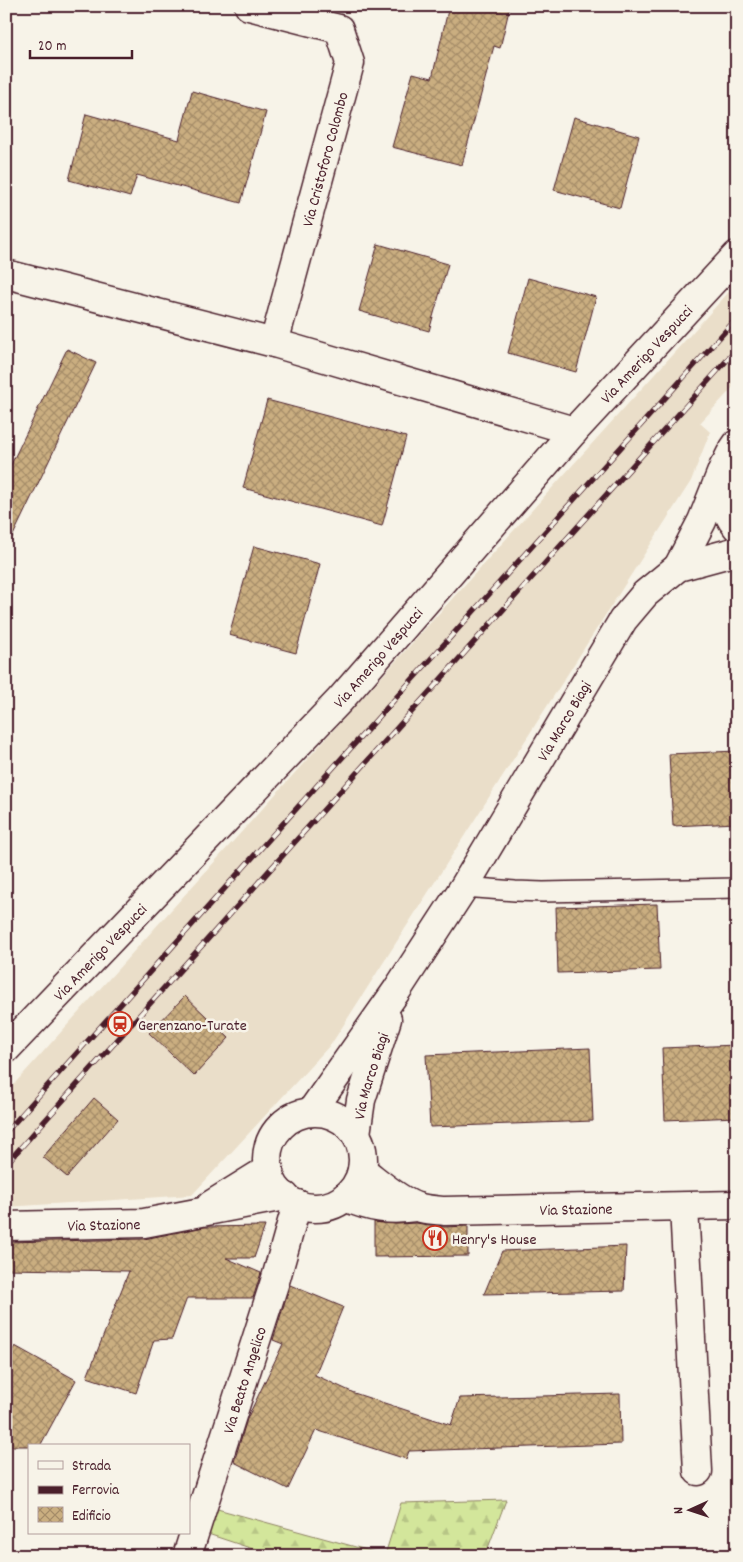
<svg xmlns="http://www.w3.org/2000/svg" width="743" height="1562" font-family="Dekko,sans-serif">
  <defs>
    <pattern id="forest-firs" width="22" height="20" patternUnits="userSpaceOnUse" patternTransform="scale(1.25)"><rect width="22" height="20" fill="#d3e69b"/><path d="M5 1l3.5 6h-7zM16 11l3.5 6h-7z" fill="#b7c586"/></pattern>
    <pattern id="building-cross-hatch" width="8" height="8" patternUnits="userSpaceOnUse" patternTransform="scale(1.25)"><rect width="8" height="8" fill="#caae80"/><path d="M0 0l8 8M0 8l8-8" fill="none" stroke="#a68d69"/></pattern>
  </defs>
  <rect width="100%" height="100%" fill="#f7f3e8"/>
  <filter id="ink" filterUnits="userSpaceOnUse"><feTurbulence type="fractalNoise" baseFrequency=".02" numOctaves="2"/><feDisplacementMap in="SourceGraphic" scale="10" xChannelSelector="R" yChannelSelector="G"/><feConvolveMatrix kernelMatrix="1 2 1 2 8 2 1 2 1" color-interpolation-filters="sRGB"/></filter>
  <g filter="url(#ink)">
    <path fill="#eadec9" d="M737,283V383L700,423L710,432L691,481L332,1043L192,1195L6,1207V1093Z"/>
    <path fill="url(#forest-firs)" stroke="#8e8263" d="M506,1500L485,1556H274L202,1532L210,1507L385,1555L401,1503Z"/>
    <g fill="url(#building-cross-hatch)" stroke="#4a1f2b">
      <path d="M449,6H510L500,48L494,46L462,165L392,147L413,73L432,78Z"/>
      <path d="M192,91L266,112L241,203L137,175L130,197L69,180L86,114L179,140Z"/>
      <path d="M574,117L639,136L620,208L554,190Z"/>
      <path d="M378,244L448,264L429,331L359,311Z"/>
      <path d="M528,278L596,297L576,372L508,353Z"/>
      <path d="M67,349L96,363L6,550V475Z"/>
      <path d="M267,400L406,437L382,526L243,488Z"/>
      <path d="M254,546L320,564L296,653L229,635Z"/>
      <path d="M737,751V823L673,826L669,754Z"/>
      <path d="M657,904L660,970L558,973L556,907Z"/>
      <path d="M185,996L229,1038L194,1076L149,1033Z"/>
      <path d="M737,1045V1117L665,1120L662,1048Z"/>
      <path d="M590,1048L593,1121L430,1127L426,1055Z"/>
      <path d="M94,1098L118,1119L67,1177L43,1157Z"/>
      <path d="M374,1222L397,1224L416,1223L444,1227L468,1226V1256L374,1257Z"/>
      <path d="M265,1226L254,1258H226L261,1273L253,1298H187L172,1339L154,1340L136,1393L87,1377L129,1271L6,1269V1242L144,1239L204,1227Z"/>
      <path d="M626,1246L624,1291L484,1294L502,1251Z"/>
      <path d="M290,1285L343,1307L315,1375L354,1393L451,1425L460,1398L620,1394L621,1444L409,1451L406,1459L316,1430L288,1489L234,1462L247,1419L283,1344L273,1340Z"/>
      <path d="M15,1346L76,1380L40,1446H6V1362Z"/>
    </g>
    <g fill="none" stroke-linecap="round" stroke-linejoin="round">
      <defs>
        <path id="service" d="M464,887L515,891L543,892L737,888"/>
        <g id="minor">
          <path d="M249,6L339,29L350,63L274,343"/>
          <path d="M6,274L274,343L574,431"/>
          <path d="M737,444C718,470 716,501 737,527"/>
          <path d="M678,567L702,521L724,466"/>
          <path id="s1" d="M6,1049L340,700L574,431L737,255"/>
          <path id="s2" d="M311,1112L397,990L464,887L623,620L645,594L678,567L737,551"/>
          <circle cx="315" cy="1160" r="48"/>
          <path id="s3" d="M356,1134L361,1100L387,1019"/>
          <path id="s4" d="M362,1170C378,1182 399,1201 417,1207C426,1210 436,1210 445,1211L737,1205"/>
          <path d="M345,1197C371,1208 389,1211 417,1207"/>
          <path d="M211,1205L269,1169"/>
          <path d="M684,1207L698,1471"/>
          <path id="s5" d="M6,1226L144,1223L285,1196"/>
          <path id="s6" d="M187,1556L276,1278L297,1204"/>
        </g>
      </defs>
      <use href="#service" stroke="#4a1f2b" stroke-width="22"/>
      <use href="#minor" stroke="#4a1f2b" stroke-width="31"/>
      <use href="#service" stroke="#f7f3e8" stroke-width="19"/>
      <use href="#minor" stroke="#f7f3e8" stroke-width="28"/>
      <defs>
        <g id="rail">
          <path d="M6,1132L737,318"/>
          <path d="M6,1164L737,349"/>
        </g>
      </defs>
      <use href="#rail" stroke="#4a1f2b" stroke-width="5.5"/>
      <use href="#rail" stroke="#f7f3e8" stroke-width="4" stroke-dasharray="11" stroke-linecap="butt"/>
    </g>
  </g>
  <defs>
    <symbol id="station-ring" viewBox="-11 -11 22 22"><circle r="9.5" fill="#f7f3e8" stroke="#c8321e" stroke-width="1.5"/><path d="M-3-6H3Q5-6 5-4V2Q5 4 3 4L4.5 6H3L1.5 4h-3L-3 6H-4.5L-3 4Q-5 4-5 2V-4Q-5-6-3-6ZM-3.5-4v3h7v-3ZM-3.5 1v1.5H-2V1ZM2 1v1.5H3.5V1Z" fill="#c8321e"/></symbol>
    <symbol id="restaurant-ring" viewBox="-11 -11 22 22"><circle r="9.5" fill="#f7f3e8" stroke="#c8321e" stroke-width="1.5"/><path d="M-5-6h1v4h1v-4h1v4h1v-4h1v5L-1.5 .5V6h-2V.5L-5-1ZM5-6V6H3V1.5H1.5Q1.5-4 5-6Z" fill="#c8321e"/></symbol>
  </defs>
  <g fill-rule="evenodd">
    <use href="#station-ring" x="106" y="1010" width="28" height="28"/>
    <use href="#restaurant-ring" x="421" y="1224" width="28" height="28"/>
  </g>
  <g text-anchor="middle" stroke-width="5" stroke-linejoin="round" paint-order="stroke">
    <g font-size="16" fill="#4a1f2b" stroke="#f7f3e8">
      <text transform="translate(324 159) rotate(-75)" y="6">Via Cristoforo Colombo</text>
      <text dy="6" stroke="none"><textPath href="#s1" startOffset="945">Via Amerigo Vespucci</textPath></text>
      <text dy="6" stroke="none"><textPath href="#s1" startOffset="540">Via Amerigo Vespucci</textPath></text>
      <text dy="6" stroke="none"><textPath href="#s2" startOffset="466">Via Marco Biagi</textPath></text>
      <text dy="6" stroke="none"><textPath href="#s1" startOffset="135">Via Amerigo Vespucci</textPath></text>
      <text dy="6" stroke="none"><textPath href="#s3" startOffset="60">Via Marco Biagi</textPath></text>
      <text dy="6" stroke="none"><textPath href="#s4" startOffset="226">Via Stazione</textPath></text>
      <text dy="6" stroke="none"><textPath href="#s5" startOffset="98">Via Stazione</textPath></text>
      <text dy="6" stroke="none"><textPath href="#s6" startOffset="185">Via Beato Angelico</textPath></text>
    </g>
    <g font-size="16" fill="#4a1f2b" stroke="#f7f3e8" text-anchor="start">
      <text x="138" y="1030">Gerenzano-Turate</text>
      <text x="452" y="1244">Henry's House</text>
    </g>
  </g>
  <rect width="743" height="1562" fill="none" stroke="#f7f3e8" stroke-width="25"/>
  <rect x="12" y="12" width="718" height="1537" fill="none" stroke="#4a1f2b" stroke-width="2" filter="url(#ink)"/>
  <rect x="28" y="1444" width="162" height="90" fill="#f7f3e8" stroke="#b29e9c"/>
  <rect x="38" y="1461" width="25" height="8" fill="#f7f3e8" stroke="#b29e9c"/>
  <text x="72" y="1470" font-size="15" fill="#4a1f2b">Strada</text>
  <rect x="38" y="1486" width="25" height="8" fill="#4a1f2b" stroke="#b29e9c"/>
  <text x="72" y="1494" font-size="15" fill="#4a1f2b">Ferrovia</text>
  <rect x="38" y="1507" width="25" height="15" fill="url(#building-cross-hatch)" stroke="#b29e9c"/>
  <text x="72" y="1520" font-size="15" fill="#4a1f2b">Edificio</text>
  <g transform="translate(690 1510) rotate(267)" stroke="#f7f3e8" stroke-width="4" paint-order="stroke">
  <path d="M0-4L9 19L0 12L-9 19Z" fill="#4a1f2b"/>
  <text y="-8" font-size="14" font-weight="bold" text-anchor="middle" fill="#4a1f2b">N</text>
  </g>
  <path d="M30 50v8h102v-8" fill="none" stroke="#4a1f2b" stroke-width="2.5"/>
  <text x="38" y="50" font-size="15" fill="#4a1f2b" stroke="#f7f3e8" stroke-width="4" paint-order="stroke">20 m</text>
</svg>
